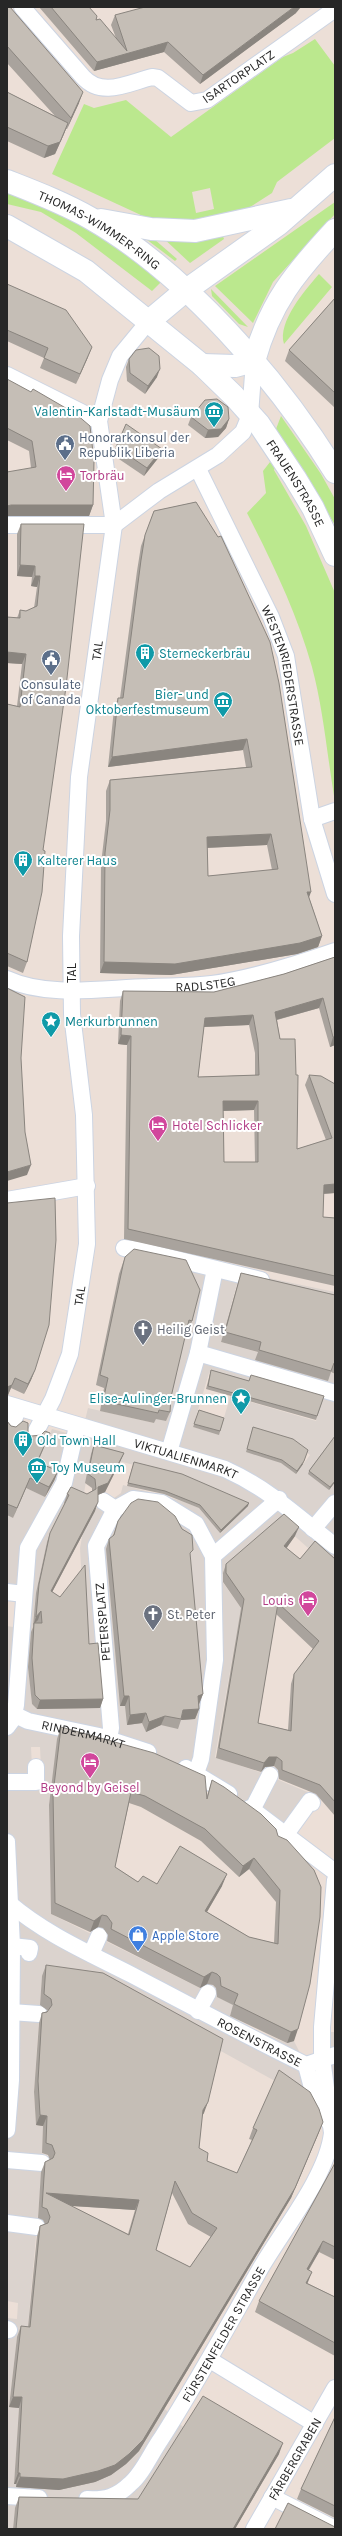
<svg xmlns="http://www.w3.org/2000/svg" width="342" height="2536" font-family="Karla,sans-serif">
  <rect width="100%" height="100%" fill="#ecdfd7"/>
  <g fill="#bbe88e" fill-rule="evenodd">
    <path d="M315,39L335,66V138L277,182L272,193L244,211L173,224L143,216L52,174L84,104L94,108L126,100L171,137L283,57L293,53ZM210,188L214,209L196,213L192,192Z"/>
    <path d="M7,191L74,220L109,241L161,282L152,291L76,233L41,212L7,204Z"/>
    <path d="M335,202V214L273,282L253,323L215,286Z"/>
    <path d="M146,232L177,259L175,261L142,236Z"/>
    <path d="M222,234L224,239L190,263L161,236Z"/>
    <path d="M319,274L332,287L284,344C277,322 306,289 319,274Z"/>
    <path d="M211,289L248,327L239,324L212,296Z"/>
    <path d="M281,416L321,474L335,499V525L276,429Z"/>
    <path d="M270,462L276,466L274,470L306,526L335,593L334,796C327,753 323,708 312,667C297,613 272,562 247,513L266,493L263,471Z"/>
  </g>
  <g fill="#dbd3ce" fill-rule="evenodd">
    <path d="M124,1248L335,1292V1302L238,1281L221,1342L335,1374V1572L280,1523L219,1577L241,1608L215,1757L262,1773L317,1796L288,1835L210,1792L150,1764L58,1739L49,1805L51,1914L234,2005L230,2016L255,2030L287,2043L294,2041L306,2065L312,2107L275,2081L219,2050L42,1976L34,2092L36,2125L43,2126L42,2169L27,2338L17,2337L9,2407L19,2408L14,2483L126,2464L139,2451L164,2408L185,2429L134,2510L15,2508L13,2529H7V2318L17,2319L18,2303L7,2301V1626L13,1627L18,1596L7,1595V1515L13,1518L26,1488L48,1498L55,1481L33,1472L52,1429L81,1437L88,1408L154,1423L175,1374H177L185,1330L189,1331L127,1262ZM209,1373L235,1381L219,1434L193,1427ZM251,1375L323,1396L316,1421L244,1400ZM291,1441L310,1455L296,1474ZM91,1454L181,1477L220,1533L199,1508L182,1501L123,1485L121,1493L114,1498L106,1495L98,1505L83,1532L80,1548L86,1653L92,1652L97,1708L37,1709L32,1704L28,1663L31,1632H38L36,1598L38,1583L47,1542L72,1493H84ZM31,1747H40L41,1767H32Z"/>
    <path d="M330,2032H335V2100L330,2056Z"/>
  </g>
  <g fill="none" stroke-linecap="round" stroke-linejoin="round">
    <defs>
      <g id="street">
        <path d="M22,7L83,77C102,98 128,83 152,77L158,78L191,103L207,100L335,9"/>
        <path d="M7,375L99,421"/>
        <path id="s1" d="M198,469L271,617L286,656L312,819L335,894"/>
        <path d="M7,525H114"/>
        <path d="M114,525L159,491L218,455L243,432L250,415L254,361"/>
        <path d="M312,819L335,811"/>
        <path id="s2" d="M7,979C48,998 104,988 148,987C169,986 191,987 212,984C254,978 295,965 335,951"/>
        <path d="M7,1200L87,1186"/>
        <path d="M124,1248L139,1250L261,1280"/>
        <path d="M198,1353L335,1393"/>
        <path id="s3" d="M7,1404L225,1469C269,1489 297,1516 335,1546"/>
        <path d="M11,1427L18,1409"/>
        <path id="s4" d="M33,1437L53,1399L70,1354L87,1244L84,1115L72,1014L71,936L79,777L114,525L99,421L110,380L120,356L148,322"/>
        <path d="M169,1452L198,1353L215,1269"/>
        <path d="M103,1501L115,1509L133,1499L162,1503L196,1524L213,1556L215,1660L201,1759L196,1773"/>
        <path d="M313,1529L335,1503"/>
        <path d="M213,1556L279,1499"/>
        <path d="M7,1592L24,1594"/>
        <path id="s5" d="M7,1711L28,1721L99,1736L148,1752"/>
        <path d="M7,1727L13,1719L16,1705L28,1548L64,1483L77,1426"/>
        <path d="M109,1739L111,1728L96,1546L115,1509"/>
        <path d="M186,1768L229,1794"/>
        <path d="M7,1782H36V1767"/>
        <path d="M250,1808L335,1872"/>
        <path d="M252,1810L270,1775"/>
        <path d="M7,1842L12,1946L11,2080L7,2130"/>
        <path d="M282,1842L281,1841L310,1801L312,1803"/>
        <path id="s6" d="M9,1903C45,1934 89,1953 130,1974C189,2005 247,2036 306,2065L335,2055"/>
        <path d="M12,1946L30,1948L29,1953"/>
        <path d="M91,1954L99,1936"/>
        <path d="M198,2011L208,1993"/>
        <path d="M11,2012L39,2014"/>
        <path d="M306,2065L316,2103L329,2122"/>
        <path d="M7,2160L42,2163"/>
        <path d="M7,2223L37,2227"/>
        <path d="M7,2329L9,2330"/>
        <path d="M210,2360L315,2424"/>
        <path d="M7,2496L39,2498"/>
        <path d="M272,2497L335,2529"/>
        <path id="s7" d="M87,2499C105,2500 117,2497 130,2484C143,2473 151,2453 161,2439C196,2384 227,2328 259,2271C281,2232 327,2177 332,2133L322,2058V2027L335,1880"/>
        <path id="s8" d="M254,2529L335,2388"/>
      </g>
      <g id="secondary">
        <path id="s9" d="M7,181C35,192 64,203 90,218C185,272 278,380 335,472"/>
        <path d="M101,220L151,229L195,231L291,210"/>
        <path id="s10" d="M7,226L86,271L202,365L234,396L259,424L295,478L313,508L335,555"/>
        <path d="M148,322L185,291L279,224L335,175"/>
        <path d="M254,361C270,303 295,273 335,230"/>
        <path d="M202,365L235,366L254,361"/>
      </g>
    </defs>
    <use href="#street" stroke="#ccd4e2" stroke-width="18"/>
    <use href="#secondary" stroke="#ccd4e2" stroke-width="24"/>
    <use href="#street" stroke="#fff" stroke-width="16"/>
    <use href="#secondary" stroke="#fff" stroke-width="22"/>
  </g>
  <g fill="#a9a39d" fill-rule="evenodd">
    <path d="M7,7L79,103L67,129H66L55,154L44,158L7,141V92L55,116L7,63Z"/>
    <path d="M39,7H89L96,20L116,38L111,25L115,15L296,13L200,84L164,52L94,71Z"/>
    <path d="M7,284L88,357L76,384L40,368L44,358L7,341Z"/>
    <path d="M335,298V408L285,361L289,350Z"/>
    <path d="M129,359L157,377L145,394L127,381L126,367Z"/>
    <path d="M7,379L93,505L89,516H7L31,468L29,451L7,440Z"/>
    <path d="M191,417L229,419L226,428L218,437L205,438L188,425Z"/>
    <path d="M116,447L162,449L159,457L144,476L113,455Z"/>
    <path d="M196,502L309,897L322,936L318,947L297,954L171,975L100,973L101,864L106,821V791L110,780L246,767L243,750L108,767L114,709L118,698H120L137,571L141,546L154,511ZM267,845L272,870L208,876L207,848Z"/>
    <path d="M21,524H84L27,962L23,973L7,966V704L17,706L22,664L7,663V617L17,618L20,610L26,611L34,608L37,587L31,586L32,577L17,576V534Z"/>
    <path d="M335,957V1045L330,1047L319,1008L277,1020L297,1149L326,1140L305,1085L309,1075L335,1084V1193L323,1194V1217L335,1218V1286L124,1239L127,1045L118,1044L120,1001L123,991L214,992L284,974ZM249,1025L255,1053V1075L198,1077L204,1027ZM254,1110L255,1162H224L223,1111Z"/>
    <path d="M7,1203L35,1370L31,1380L24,1394L11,1388L8,1395Z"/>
    <path d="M125,1257L192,1321L189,1331L186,1330L171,1397L170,1412L166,1421L156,1419L154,1423L100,1411L104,1388L96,1385L119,1274Z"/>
    <path d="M241,1273L335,1295V1374L331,1372L328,1381L255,1360L258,1352L221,1342L238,1283Z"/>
    <path d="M211,1370L249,1381L324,1396L316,1420L206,1389Z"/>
    <path d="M199,1410L224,1418L219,1435L193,1427Z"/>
    <path d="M7,1421L11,1426L28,1432L32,1436L41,1435L50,1433L38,1462L58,1471L54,1481L45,1497L26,1488L13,1518L7,1515Z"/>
    <path d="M253,1427L303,1464L296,1474L281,1463L246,1452Z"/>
    <path d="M335,1436V1482L329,1490L308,1474L309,1471Z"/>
    <path d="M94,1445L124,1453L120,1462L105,1492L98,1495L95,1511L52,1592L89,1644L103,1699L100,1708L37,1709L32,1704L28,1667L31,1632L34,1625L33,1626L36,1593L47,1542L50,1533L65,1503H64L67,1494H87L92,1491V1488L85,1483L91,1454Z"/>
    <path d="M133,1465L248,1506L220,1533L199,1508L164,1494L127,1486Z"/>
    <path d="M118,1521L190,1557L203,1694L199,1704H198L199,1709L195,1719L181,1720L178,1729L161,1725L146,1732L142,1723L127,1725L125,1706H120L106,1549L109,1539L113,1536Z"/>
    <path d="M295,1536L286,1548L300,1559H335V1816L316,1794L279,1779L278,1770L274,1766L265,1767L261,1772L216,1758L241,1608L223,1582V1573L226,1564ZM276,1614L313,1649L294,1674L291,1684L288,1730L258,1723Z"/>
    <path d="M61,1727L207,1796L212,1780L276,1829L294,2041L287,2043L230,2016L233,2005L217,1997L216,1988L213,1985L207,1984L200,1988L107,1941L108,1935L103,1928L98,1927L90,1932L51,1914L49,1805L57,1739ZM129,1803L141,1807L201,1841L239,1877L249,1869L276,1902L274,1943L249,1937L207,1912L222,1886L157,1884L138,1882L115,1867Z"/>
    <path d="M46,1965L204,2113L202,2115L199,2148L207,2161L237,2173L252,2140L249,2139L253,2128L319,2132L291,2198L139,2451L126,2464L111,2475L95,2482L59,2490L16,2487V2484H14L19,2408L9,2407L17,2337L21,2326L28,2327L37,2236L40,2226L45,2224L43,2220L38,2218L41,2172L45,2162L50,2160L48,2155L42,2153L43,2126L36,2125L34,2092L39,2023L42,2013L48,2011L47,2010L40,2005L42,1976ZM172,2193L188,2224L211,2237L190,2267L156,2250ZM71,2206L135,2210L128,2234Z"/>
    <path d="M335,2163V2260L319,2252L309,2270L308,2282L307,2283L335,2297V2356L255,2312L259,2301Z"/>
    <path d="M335,2417V2518L297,2499L301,2489Z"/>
    <path d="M279,2454L235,2529H13L15,2508L19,2497L138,2499Z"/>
  </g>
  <g fill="#8a857f">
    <path d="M294,7H301L296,13L200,84L203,75Z"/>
    <path d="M168,42L164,52L94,71L97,62Z"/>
    <path d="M83,92L79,103L67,129L71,118Z"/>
    <path d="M68,123L64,134L55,154L44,158L48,146Z"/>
    <path d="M92,347L88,357L76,384L80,374Z"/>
    <path d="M160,369L157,377L145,394L148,386Z"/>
    <path d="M229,419L226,428L218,437L205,438L208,430Z"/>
    <path d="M162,449L159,457L144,476L147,468Z"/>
    <path d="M11,505H93L89,516H7V506Z"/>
    <path d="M20,565L35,566L32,577L17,576Z"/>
    <path d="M35,576H40L37,587L31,586Z"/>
    <path d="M7,652L26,654L22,664L7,663Z"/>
    <path d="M247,739L243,750L108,767L112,757Z"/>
    <path d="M271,834L267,845L203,848L207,837Z"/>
    <path d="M307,892H311L307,903Z"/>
    <path d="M322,936L318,947L297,954L171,975L100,973L104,962Z"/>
    <path d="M323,998L319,1008L272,1021L275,1012Z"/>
    <path d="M253,1015L249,1025L202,1027L205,1018Z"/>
    <path d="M121,1035L131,1036L127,1045L118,1044Z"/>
    <path d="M333,1037H335V1045L330,1047Z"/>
    <path d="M223,1101H258L254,1110L220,1111Z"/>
    <path d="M31,1165L27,1175L7,1181V1172Z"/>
    <path d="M335,1184V1193L320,1194L324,1185Z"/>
    <path d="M35,1370L31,1380L24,1394L28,1384Z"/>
    <path d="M15,1378L8,1395H7V1387Z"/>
    <path d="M124,1453L120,1462L105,1492L95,1496L98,1487Z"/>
    <path d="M304,1461L303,1464L296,1474L297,1471Z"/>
    <path d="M58,1471L54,1481L45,1497L49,1487Z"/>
    <path d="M30,1478L26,1488L13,1518L17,1508Z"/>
    <path d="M335,1481V1482L329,1490L330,1487Z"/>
    <path d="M98,1502L95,1511L48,1600L51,1591Z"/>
    <path d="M249,1503L248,1506L220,1533L221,1530Z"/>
    <path d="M299,1527L295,1536L281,1556L284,1546Z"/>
    <path d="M41,1611L38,1620L34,1624V1623L33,1626L36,1617Z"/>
    <path d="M203,1694L199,1704L194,1705L198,1696Z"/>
    <path d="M124,1696H129L125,1706H120Z"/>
    <path d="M103,1699L100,1708L37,1709L40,1700Z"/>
    <path d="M199,1709L195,1719L181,1720L183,1710Z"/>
    <path d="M146,1713L142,1723L127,1725L130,1715Z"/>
    <path d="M165,1716L161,1725L146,1732L149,1722Z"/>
    <path d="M269,1757H277L274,1766L265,1767L261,1772L264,1763Z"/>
    <path d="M254,1858L249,1869L239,1877L243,1866Z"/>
    <path d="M227,1874L222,1886L201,1922L205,1911Z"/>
    <path d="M102,1915L98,1927L90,1932L94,1921Z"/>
    <path d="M212,1972L207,1984L200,1988L204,1977Z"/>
    <path d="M298,2029L294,2041L287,2043L291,2032Z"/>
    <path d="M208,2102L204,2113L199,2120L203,2110Z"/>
    <path d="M40,2115L47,2116L43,2126L36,2125Z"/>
    <path d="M323,2122L319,2132L291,2198L139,2451L126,2464L111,2475L95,2482L59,2490L16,2487L20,2477Z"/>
    <path d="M46,2193L139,2200L135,2210L43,2204Z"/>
    <path d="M323,2241L319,2252L303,2279L307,2269Z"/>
    <path d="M312,2272L308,2282L302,2293L306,2283Z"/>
    <path d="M13,2397H22L19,2408L9,2407Z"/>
    <path d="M283,2443L279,2454L235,2529H233Z"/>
    <path d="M18,2473H20L16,2484H14Z"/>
  </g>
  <g fill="#c5beb6" stroke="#8a857f" fill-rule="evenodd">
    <path d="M7,7H10L83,92L71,118L7,46Z"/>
    <path d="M51,7H89L97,16L96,20L100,19L127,51L115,15L145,7H294L203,75L168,42L97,62Z"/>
    <path d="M7,92L68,123L60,142L48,146L7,127Z"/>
    <path d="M7,284L66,310L92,347L80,374L44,358L48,348L7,330Z"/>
    <path d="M335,298V393L289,350Z"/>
    <path d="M149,348L159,356L160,369L148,386L130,373L129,359L136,350Z"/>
    <path d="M7,379L31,392L33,389L76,414L90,426L94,461L93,505H11L7,506V472L36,467L32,441L7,428Z"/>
    <path d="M217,399L228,407L229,419L221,429L208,430L191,417L205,400Z"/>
    <path d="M126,424L162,449L147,468L116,447Z"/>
    <path d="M196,502L218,537L221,536L270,642L279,683L311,892H307L322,936L300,943L175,964L104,962L105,853L110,810V780L252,767L247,739L112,757L118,698H123L141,560L145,535L154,511ZM271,834L278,869L208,876L207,837Z"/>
    <path d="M21,524H84L66,687L43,850L45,851L42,892L27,962L7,953V704L20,707L26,654L7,652V617L20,618V610L26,611L37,606L40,576H35V566L20,565Z"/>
    <path d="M335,957V1037H333L323,998L275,1012L280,1039H295L296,1075H298L297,1149L332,1138L309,1075L321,1076L335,1084V1184L324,1185L323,1217L335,1218V1276L128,1229L131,1036L121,1035L123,991L214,992L284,974ZM253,1015L258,1043L259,1075L198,1077L205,1018ZM223,1101H258V1162H224Z"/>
    <path d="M7,988L25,997L21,1058L25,1132L31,1165L7,1172Z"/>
    <path d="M55,1198L56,1240L49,1325L35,1370L28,1384L15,1378L12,1385L7,1387V1203Z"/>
    <path d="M134,1249L186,1260L200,1290L192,1321L189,1320L171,1397L170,1412L159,1410L158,1413L103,1401L108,1378L100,1375L123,1265L125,1257Z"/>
    <path d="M241,1273L335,1295V1363H334L331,1371L259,1350L261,1342L225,1332Z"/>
    <path d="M211,1370L249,1381L251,1375L324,1396L317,1416L208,1386Z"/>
    <path d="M199,1410L224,1418L220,1431L194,1424Z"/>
    <path d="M7,1421L11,1426L16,1427L23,1421L28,1423V1432L32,1436L41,1435L45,1431L50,1433L37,1462L58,1471L49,1487L30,1478L17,1508L7,1504Z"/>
    <path d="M253,1427L293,1439L308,1450L304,1461L297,1471L282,1460L247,1449Z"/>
    <path d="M335,1436V1481L330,1487L309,1471Z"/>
    <path d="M94,1445L124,1453L108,1483L98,1487V1502L51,1591L60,1597L85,1565L89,1644L98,1643L103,1699L40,1700L35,1695L32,1658L34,1623H42L41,1611L36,1617L39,1584L50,1533L69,1495L67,1494L71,1487L87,1494L96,1489L95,1479L88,1474Z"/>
    <path d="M134,1462L182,1474L249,1503L221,1530L200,1505L165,1491L128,1483Z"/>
    <path d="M138,1499L158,1502L175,1516L182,1529L192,1535L193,1550L190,1553L203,1694L198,1696L199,1709L183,1710L181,1719L165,1716L149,1722L146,1713L130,1715L129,1696H124L109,1539L114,1535L118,1521L131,1503Z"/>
    <path d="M284,1514L299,1527L284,1546L300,1559L315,1541L335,1559V1802L320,1785L282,1770V1761L277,1757H269L264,1763L219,1748L244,1599L226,1573V1564ZM278,1603L319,1641L294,1674L291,1731L258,1723Z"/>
    <path d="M61,1727L154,1753L205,1776L207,1799L212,1780L224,1787L261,1814L276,1829L278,1836L287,1840L314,1870L321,1887L320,1917L310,1984L298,2029L291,2032L234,2004L238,1994L221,1986L220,1977L217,1974L212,1972L204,1977L111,1929L112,1923L107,1916L102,1915L94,1921L55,1903L53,1794ZM131,1792L145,1796L205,1829L243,1866L254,1858L280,1890L278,1944L249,1937L205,1911L227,1874L180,1846L157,1884L143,1876L138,1882L115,1867Z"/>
    <path d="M46,1965L103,1973L223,2039L208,2102L203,2110L199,2148L208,2153L207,2161L237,2173L257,2130L253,2128L279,2070L310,2092L319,2109L323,2122L295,2188L143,2440L129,2454L115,2465L98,2471L63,2479L20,2477V2473H18L22,2397H13L21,2326L30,2327L40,2226L48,2223L50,2217L47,2209L42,2207L45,2162L53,2158L55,2153L52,2145L46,2143L47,2116L40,2115L38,2081L42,2013L47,2012L52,2005L51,1999L44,1994ZM175,2181L192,2213L217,2228L190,2267L156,2250ZM46,2193L139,2200L129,2235Z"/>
    <path d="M335,2163V2247L323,2241L307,2269L312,2272L306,2283L335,2297V2343L259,2301Z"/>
    <path d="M203,2396L283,2443L233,2529H16L19,2497L138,2499Z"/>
    <path d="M335,2417V2506L301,2489Z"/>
    <path d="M288,2503L335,2527V2529H275Z"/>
  </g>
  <defs>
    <symbol id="museum-pin" viewBox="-11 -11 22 30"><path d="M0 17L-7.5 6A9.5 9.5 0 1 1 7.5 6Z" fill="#0f9aa8" stroke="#fff"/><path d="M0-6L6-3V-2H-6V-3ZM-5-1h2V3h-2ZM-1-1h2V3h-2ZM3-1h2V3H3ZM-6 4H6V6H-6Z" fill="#fff"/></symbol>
    <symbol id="civic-pin" viewBox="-11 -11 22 30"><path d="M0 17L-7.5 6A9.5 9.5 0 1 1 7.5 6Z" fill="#5c6f8a" stroke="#fff"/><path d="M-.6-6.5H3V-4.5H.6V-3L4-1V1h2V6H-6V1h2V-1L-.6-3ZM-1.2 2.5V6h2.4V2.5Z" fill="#fff"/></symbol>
    <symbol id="hotel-pin" viewBox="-11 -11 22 30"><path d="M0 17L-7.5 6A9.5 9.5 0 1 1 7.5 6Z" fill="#d1479c" stroke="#fff"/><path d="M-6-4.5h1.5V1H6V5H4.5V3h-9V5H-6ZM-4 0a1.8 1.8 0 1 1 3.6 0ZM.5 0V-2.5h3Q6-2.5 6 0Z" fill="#fff"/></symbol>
    <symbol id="building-pin" viewBox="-11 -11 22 30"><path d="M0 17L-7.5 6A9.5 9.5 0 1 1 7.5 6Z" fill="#0f9aa8" stroke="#fff"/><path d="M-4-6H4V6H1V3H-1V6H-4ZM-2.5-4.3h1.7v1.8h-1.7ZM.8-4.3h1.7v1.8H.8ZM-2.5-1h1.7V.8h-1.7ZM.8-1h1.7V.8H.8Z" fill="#fff"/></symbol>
    <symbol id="sight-pin" viewBox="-11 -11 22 30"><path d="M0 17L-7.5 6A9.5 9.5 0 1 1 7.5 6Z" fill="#0f9aa8" stroke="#fff"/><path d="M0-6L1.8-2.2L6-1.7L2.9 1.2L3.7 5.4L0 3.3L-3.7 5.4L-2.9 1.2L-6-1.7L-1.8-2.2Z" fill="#fff"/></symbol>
    <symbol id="church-pin" viewBox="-11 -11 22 30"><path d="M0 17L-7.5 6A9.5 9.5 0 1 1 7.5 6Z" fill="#6b7280" stroke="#fff"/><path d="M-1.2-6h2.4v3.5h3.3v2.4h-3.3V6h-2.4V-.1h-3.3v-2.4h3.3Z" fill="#fff"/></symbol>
    <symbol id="shop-pin" viewBox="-11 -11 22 30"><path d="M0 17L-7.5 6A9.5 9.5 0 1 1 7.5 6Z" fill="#3f7fe0" stroke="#fff"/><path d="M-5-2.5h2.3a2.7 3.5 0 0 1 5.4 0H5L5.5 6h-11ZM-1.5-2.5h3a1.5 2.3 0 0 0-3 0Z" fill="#fff"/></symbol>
  </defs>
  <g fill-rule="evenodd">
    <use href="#museum-pin" x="203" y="400" width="22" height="30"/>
    <use href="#civic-pin" x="54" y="433" width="22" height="30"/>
    <use href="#hotel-pin" x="55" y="464" width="22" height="30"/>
    <use href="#building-pin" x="134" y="642" width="22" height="30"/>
    <use href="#civic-pin" x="40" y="648" width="22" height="30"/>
    <use href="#museum-pin" x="212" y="690" width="22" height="30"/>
    <use href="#building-pin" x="12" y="849" width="22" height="30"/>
    <use href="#sight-pin" x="40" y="1010" width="22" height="30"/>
    <use href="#hotel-pin" x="147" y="1114" width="22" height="30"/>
    <use href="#church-pin" x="132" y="1318" width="22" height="30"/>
    <use href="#sight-pin" x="230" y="1387" width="22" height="30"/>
    <use href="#building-pin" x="12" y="1429" width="22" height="30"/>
    <use href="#museum-pin" x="26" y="1456" width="22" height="30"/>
    <use href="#hotel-pin" x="297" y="1589" width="22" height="30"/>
    <use href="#church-pin" x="142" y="1603" width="22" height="30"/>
    <use href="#hotel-pin" x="79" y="1751" width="22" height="30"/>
    <use href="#shop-pin" x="127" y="1924" width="22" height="30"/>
  </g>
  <g text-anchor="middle" stroke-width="4" stroke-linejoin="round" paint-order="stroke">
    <g font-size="13" fill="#272727" stroke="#fff">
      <text transform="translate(238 76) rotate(-34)" y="5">ISARTORPLATZ</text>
      <text dy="5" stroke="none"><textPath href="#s9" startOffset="105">THOMAS-WIMMER-RING</textPath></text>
      <text dy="5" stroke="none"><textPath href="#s10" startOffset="392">FRAUENSTRASSE</textPath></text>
      <text dy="5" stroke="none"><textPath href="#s4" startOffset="798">TAL</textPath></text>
      <text dy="5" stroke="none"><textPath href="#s1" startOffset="225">WESTENRIEDERSTRASSE</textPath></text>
      <text transform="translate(71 973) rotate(-90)" y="5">TAL</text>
      <text dy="5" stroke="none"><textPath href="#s2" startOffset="200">RADLSTEG</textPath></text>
      <text dy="5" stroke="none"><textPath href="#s4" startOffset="150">TAL</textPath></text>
      <text dy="5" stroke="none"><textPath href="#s3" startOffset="187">VIKTUALIENMARKT</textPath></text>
      <text transform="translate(102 1622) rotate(-95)" y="5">PETERSPLATZ</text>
      <text dy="5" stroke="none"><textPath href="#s5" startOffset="80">RINDERMARKT</textPath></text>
      <text dy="5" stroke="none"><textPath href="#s6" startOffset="287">ROSENSTRASSE</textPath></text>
      <text dy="5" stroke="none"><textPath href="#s7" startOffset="224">FÜRSTENFELDER STRASSE</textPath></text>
      <text dy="5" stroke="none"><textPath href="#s8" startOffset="81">FÄRBERGRABEN</textPath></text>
    </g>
    <g font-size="13" fill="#0d838f" stroke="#fff" text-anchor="start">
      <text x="200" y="416" text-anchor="end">Valentin-Karlstadt-Musäum</text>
      <text x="159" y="658">Sterneckerbräu</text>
      <text x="209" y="699" text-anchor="end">Bier- und<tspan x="209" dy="15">Oktoberfestmuseum</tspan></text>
      <text x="37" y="865">Kalterer Haus</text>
      <text x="65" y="1026">Merkurbrunnen</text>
      <text x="227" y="1403" text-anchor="end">Elise-Aulinger-Brunnen</text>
      <text x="37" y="1445">Old Town Hall</text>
      <text x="51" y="1472">Toy Museum</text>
    </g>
    <g font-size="13" fill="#4e5e75" stroke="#fff" text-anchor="start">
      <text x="79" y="442">Honorarkonsul der<tspan x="79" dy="15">Republik Liberia</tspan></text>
      <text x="51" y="689" text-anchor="middle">Consulate<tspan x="51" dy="15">of Canada</tspan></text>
    </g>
    <g font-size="13" fill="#b23c85" stroke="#fff" text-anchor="start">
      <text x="80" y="480">Torbräu</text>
      <text x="172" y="1130">Hotel Schlicker</text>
      <text x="294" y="1605" text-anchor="end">Louis</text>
      <text x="90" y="1792" text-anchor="middle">Beyond by Geisel</text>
    </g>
    <g font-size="13" fill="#5b616d" stroke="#fff" text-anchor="start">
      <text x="157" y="1334">Heilig Geist</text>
      <text x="167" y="1619">St. Peter</text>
    </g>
    <g font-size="13" fill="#366cbe" stroke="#fff" text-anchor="start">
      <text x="152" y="1940">Apple Store</text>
    </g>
  </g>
  <rect width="342" height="2536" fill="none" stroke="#272727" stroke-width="16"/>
</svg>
